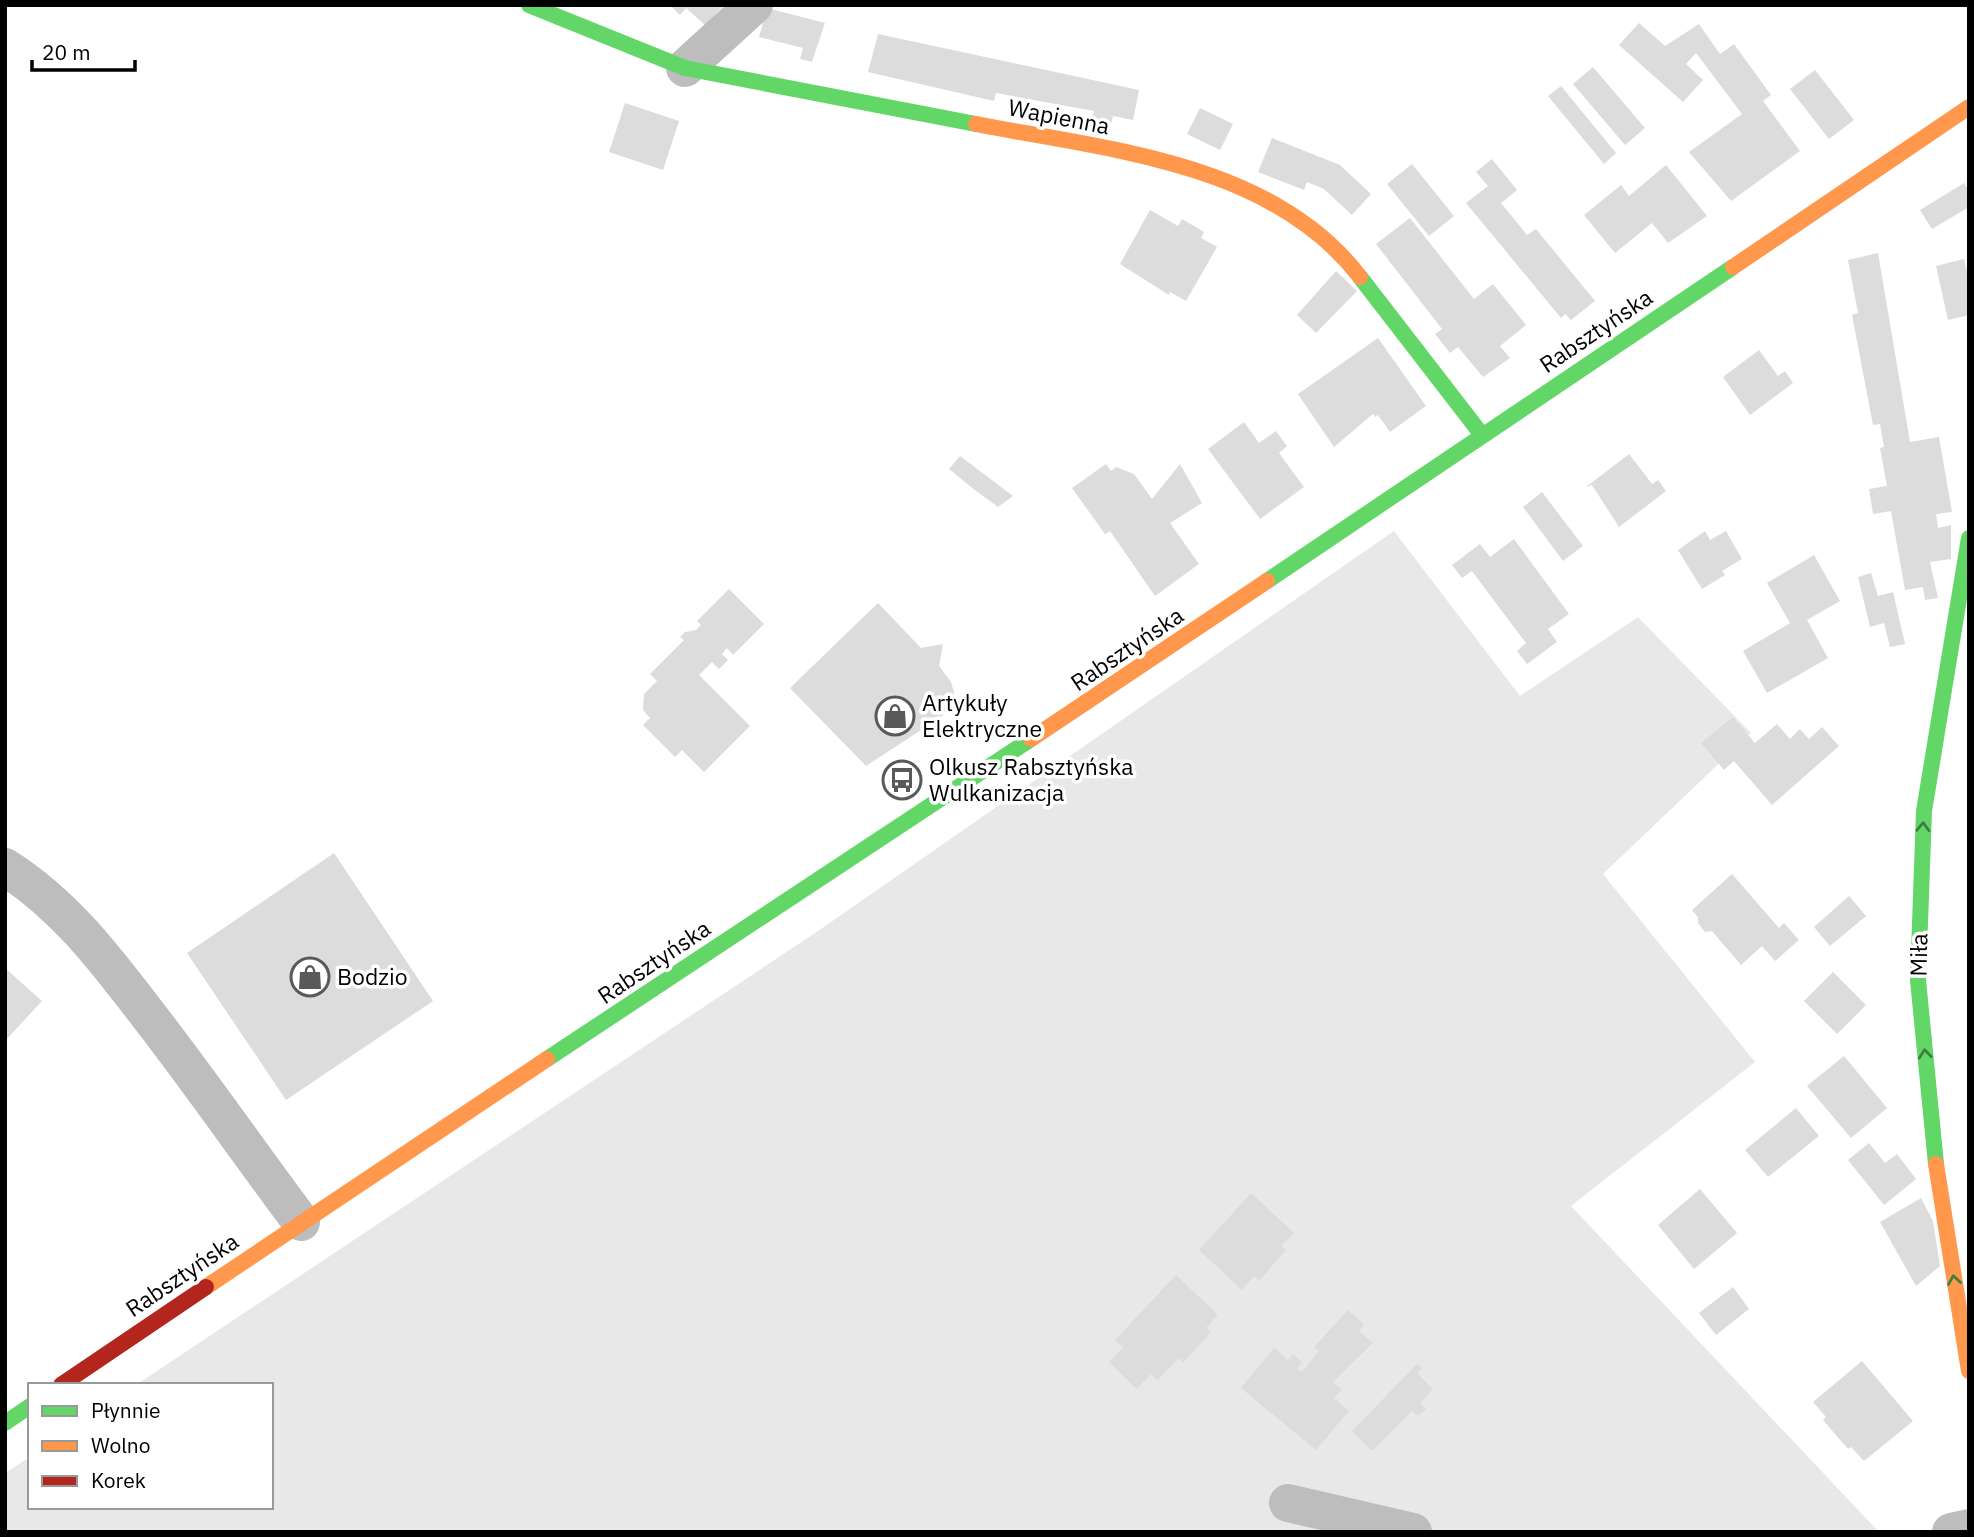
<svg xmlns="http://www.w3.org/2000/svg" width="1974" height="1537" font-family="'IBM Plex Sans',sans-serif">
  <rect width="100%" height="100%" fill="#fff"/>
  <path fill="#e8e8e8" d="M1394,531L1520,696L1638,617L1751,733L1603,874L1755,1062L1571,1206L1879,1532H5V1473L30,1457V1507H271V1385H136L818,931Z"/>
  <g fill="#dcdcdc">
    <path d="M670,5H724L705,25L686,8L680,15Z"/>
    <path d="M767,8L825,23L812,62L800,59L803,48L759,37Z"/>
    <path d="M1639,23L1665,46L1699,24L1720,54L1734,44L1771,95L1763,101L1800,151L1731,201L1689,152L1742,114L1696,53L1686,64L1703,80L1683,102L1619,45Z"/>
    <path d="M878,34L1139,90L1133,120L1113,116L1111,124L1092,120L1094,111L996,93L994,101L868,72Z"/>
    <path d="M1593,67L1645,128L1625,145L1573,84Z"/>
    <path d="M1815,70L1854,120L1829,139L1790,89Z"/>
    <path d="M1561,86L1616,153L1604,164L1548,96Z"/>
    <path d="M625,103L679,121L663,170L609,152Z"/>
    <path d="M1200,108L1233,124L1220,150L1187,134Z"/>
    <path d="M1272,138L1340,165L1371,194L1352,215L1324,189L1307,182L1304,190L1258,172Z"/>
    <path d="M1492,159L1517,190L1501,203L1527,235L1536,229L1595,301L1571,320L1565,314L1561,318L1466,203L1488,186L1476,172Z"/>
    <path d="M1412,164L1454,216L1429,236L1387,184Z"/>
    <path d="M1666,165L1707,216L1668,243L1652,223L1615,253L1584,215L1621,185L1629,196Z"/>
    <path d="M1964,183L1969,191V207L1932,229L1920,210Z"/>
    <path d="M1150,210L1178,226L1182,219L1204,232L1201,238L1217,247L1186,301L1170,292L1169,295L1120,264Z"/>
    <path d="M1410,218L1474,299L1493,284L1526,325L1500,346L1510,358L1483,377L1458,347L1450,353L1435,334L1442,329L1376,244Z"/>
    <path d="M1878,253L1910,442L1939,437L1952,512L1936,514L1938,528L1951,525V559L1930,562L1938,598L1925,600L1923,587L1905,590L1891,511L1873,514L1869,489L1887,486L1880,448L1884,447L1880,424L1873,425L1852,315L1858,313L1848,260Z"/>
    <path d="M1964,259L1969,280V315L1948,320L1936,266Z"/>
    <path d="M1336,271L1357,291L1316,333L1297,315Z"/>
    <path d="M1378,338L1426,406L1390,432L1378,415L1375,417L1373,414L1334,447L1298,394Z"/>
    <path d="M1759,350L1778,376L1785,371L1793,383L1750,415L1723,377Z"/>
    <path d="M1244,422L1259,443L1276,431L1287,446L1279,453L1304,487L1260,519L1208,449Z"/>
    <path d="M1629,454L1652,484L1658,480L1666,491L1619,527L1592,485L1586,487Z"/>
    <path d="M960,456L1013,496L998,507L971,487L949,469Z"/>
    <path d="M1106,464L1111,471L1116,467L1134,474L1152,499L1180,464L1202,503L1170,523L1199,564L1155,596L1110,531L1105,534L1072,488Z"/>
    <path d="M1542,492L1583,546L1563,561L1523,507Z"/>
    <path d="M1705,531L1710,540L1726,531L1742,559L1722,571L1725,575L1702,589L1678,550Z"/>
    <path d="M1514,539L1569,614L1548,629L1557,642L1527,664L1517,651L1526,643L1501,610L1472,571L1462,578L1452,565L1480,544L1490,557Z"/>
    <path d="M1814,555L1840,601L1807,620L1828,658L1767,693L1743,651L1790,623L1767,583Z"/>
    <path d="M1871,573L1878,596L1893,592L1905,644L1890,647L1884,623L1870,627L1858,577Z"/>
    <path d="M729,589L764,624L733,655L727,648L722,654L728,660L719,669L712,662L699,675L750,726L704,772L682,750L675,757L643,725L650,718L643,710L644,694L657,681L650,674L684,640L680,637L685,632L696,630L701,625L697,621Z"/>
    <path d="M878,603L921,648L943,644L939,666L951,682L954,692L952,702L941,717L866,766L790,688Z"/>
    <path d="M1733,717L1755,743L1777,724L1790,739L1800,729L1809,739L1822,727L1839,746L1772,805L1734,761L1724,770L1701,743Z"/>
    <path d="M334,853L433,1001L286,1100L187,953Z"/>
    <path d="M1732,874L1779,928L1784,923L1799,940L1775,961L1762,946L1741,965L1712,931L1705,932L1698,923V917L1692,910Z"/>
    <path d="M1849,896L1866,916L1830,946L1814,927Z"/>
    <path d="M5,968L42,1001L5,1041Z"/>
    <path d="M1833,972L1866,1005L1837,1034L1804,1001Z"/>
    <path d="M1844,1056L1887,1108L1851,1138L1807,1086Z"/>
    <path d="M1796,1108L1819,1136L1768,1177L1745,1150Z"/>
    <path d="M1869,1143L1885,1163L1897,1154L1916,1179L1884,1205L1848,1160Z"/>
    <path d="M1700,1189L1737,1233L1694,1269L1658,1225Z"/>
    <path d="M1251,1193L1294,1233L1281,1246L1286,1250L1259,1281L1254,1276L1242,1290L1199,1250Z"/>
    <path d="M1921,1198L1933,1221L1940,1266L1916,1286L1880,1222Z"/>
    <path d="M1176,1275L1218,1315L1206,1328L1211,1332L1183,1363L1179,1358L1158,1380L1151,1374L1137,1389L1109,1362L1123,1347L1115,1340Z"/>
    <path d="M1733,1287L1749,1309L1716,1335L1699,1313Z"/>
    <path d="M1348,1310L1364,1324L1359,1331L1373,1343L1333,1382L1342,1390L1334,1398L1349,1411L1316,1450L1241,1388L1274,1348L1288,1360L1293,1354L1302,1362L1297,1368L1302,1372L1319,1351L1314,1347Z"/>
    <path d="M1862,1361L1913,1421L1864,1461L1851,1447L1848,1449L1823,1420L1826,1417L1813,1402Z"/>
    <path d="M1417,1364L1422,1368L1417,1373L1433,1389L1420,1403L1426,1409L1418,1416L1412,1411L1372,1451L1352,1431Z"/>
  </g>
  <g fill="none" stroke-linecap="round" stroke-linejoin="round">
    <g stroke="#bdbdbd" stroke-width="38">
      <path d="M685,68L754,5"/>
      <path d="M5,867C65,905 106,960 149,1016C201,1083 250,1154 301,1222"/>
      <path d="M1288,1503L1413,1532"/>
      <path d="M1951,1532L1969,1528"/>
    </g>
    <g stroke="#63d668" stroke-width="16">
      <path d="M529,5L685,68L976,124"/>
      <path d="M1360,277L1482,435"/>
      <path d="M1267,581L1733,267"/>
      <path d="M547,1059L1031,739"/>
      <path d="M1936,1164L1918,980L1924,811L1969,538"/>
      <path d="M5,1423L30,1406"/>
    </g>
    <g stroke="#ff974d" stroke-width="16">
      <path d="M976,124C1108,150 1272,162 1360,277"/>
      <path d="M1733,267L1969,107"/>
      <path d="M1031,739L1267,581"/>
      <path d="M1936,1164L1969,1371"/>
      <path d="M206,1287L547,1059"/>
    </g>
    <path stroke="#b3261e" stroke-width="16" d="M61,1385L206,1287"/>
  </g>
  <defs><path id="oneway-chevron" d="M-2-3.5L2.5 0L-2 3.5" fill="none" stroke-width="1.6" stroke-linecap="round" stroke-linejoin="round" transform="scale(1.75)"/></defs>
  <g stroke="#3b803e">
    <use href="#oneway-chevron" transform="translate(1923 827) rotate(-88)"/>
    <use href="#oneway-chevron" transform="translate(1925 1054) rotate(-96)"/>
    <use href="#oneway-chevron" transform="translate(1954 1280) rotate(-99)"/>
  </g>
  <defs>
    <symbol id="shop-ring" viewBox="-11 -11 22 22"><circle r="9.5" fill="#fff" stroke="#595959" stroke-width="1.5"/><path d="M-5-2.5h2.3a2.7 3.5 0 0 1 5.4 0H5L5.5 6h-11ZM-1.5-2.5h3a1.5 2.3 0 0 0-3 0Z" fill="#595959"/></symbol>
    <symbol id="bus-ring" viewBox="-11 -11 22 22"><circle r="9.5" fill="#fff" stroke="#595959" stroke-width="1.5"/><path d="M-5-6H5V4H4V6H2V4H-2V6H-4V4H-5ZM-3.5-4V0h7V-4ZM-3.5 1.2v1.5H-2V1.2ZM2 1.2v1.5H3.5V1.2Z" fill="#595959"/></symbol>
  </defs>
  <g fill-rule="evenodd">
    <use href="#shop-ring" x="873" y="694" width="44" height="44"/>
    <use href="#bus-ring" x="880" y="758" width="44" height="44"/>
    <use href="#shop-ring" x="288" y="955" width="44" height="44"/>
  </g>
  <g text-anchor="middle" stroke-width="7" stroke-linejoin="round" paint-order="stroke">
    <g font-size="23" fill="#000" stroke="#fff">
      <text transform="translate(1059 117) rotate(11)" y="8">Wapienna</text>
      <text transform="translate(1596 331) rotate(-34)" y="8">Rabsztyńska</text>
      <text transform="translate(1127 649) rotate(-34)" y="8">Rabsztyńska</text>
      <text transform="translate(1919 955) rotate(-89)" y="8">Miła</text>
      <text transform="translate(654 962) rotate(-34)" y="8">Rabsztyńska</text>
      <text transform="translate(182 1275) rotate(-34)" y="8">Rabsztyńska</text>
    </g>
    <g font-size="23" fill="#000" stroke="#fff" text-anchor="start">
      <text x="922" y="711">Artykuły<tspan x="922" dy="26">Elektryczne</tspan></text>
      <text x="929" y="775">Olkusz Rabsztyńska<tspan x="929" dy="26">Wulkanizacja</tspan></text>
      <text x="337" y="985">Bodzio</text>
    </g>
  </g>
  <rect width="1974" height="1537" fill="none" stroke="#000000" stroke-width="14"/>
  <rect x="28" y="1383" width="245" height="126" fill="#ffffff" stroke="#999999" stroke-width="2"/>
  <rect x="42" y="1406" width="35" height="10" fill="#63d668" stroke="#999999" stroke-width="2"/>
  <text x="91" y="1418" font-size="21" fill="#000000">Płynnie</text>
  <rect x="42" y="1441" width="35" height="10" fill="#ff974d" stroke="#999999" stroke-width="2"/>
  <text x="91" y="1453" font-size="21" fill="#000000">Wolno</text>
  <rect x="42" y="1476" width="35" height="10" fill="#b3261e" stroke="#999999" stroke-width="2"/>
  <text x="91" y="1488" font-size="21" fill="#000000">Korek</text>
  <path d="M32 60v10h103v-10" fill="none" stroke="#000000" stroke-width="3.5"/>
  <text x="42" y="60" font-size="21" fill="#000000" stroke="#ffffff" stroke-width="5" paint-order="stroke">20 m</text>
</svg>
